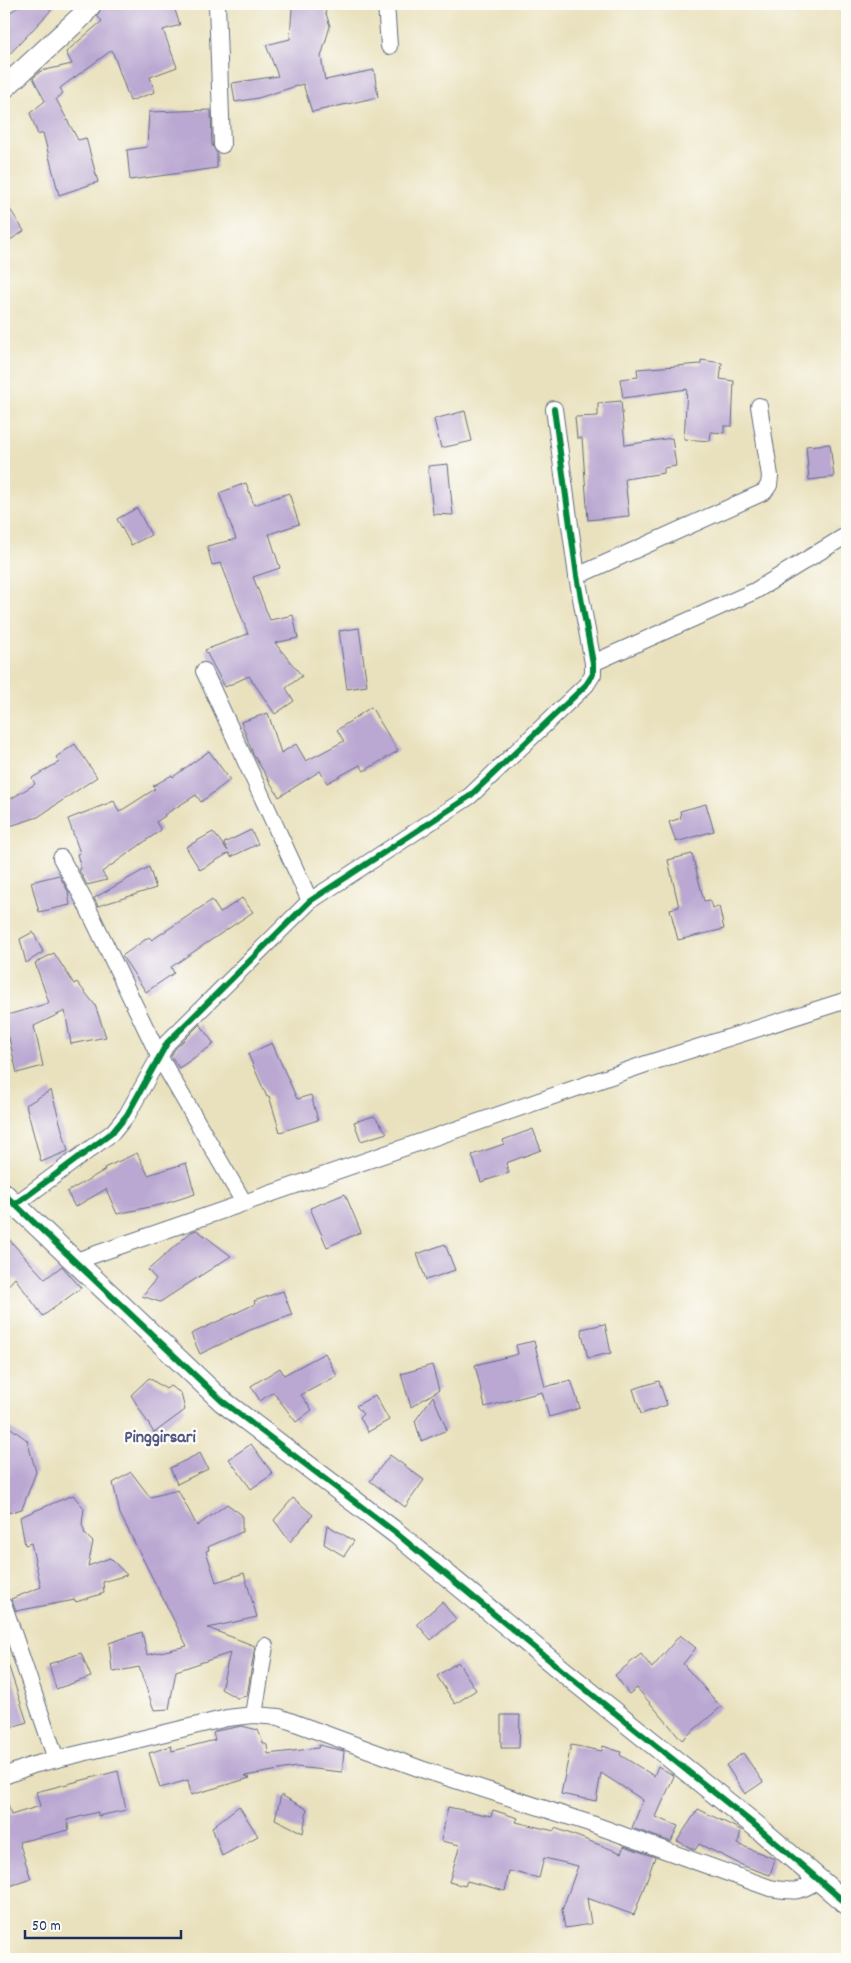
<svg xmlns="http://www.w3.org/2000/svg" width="851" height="1963" font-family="Dekko,sans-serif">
  <rect width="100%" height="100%" fill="#fdfcf7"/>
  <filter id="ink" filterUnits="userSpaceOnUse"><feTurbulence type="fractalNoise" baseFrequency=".02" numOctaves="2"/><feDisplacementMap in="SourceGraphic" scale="10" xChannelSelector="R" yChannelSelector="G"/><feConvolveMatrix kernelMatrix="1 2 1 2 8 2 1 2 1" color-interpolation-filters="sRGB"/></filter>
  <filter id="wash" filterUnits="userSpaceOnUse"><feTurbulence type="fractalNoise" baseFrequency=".0096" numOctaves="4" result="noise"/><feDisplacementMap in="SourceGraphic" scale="20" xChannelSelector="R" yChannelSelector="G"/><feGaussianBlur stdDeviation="1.12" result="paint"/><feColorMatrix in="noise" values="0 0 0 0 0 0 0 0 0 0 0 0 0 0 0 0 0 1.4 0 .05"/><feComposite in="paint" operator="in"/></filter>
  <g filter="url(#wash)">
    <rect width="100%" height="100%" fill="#e9e1bd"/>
    <g id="blocks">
      <g fill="#baa7d2">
        <path d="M23,4H57L4,60V16Z"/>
        <path d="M103,4H148L150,7L161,4H173L180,25L163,30L177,67L150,77L155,92L130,101L112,50L60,88L63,93L56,99L78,140L86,138L98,182L59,195L43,133L38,135L30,113L45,101L33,78L41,71L72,64L66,52L102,21L97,16Z"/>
        <path d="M300,4H323L330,26L321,57L325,80L374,70L378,97L312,112L303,84L258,98L235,102L232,83L278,76L266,45L290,39L292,8Z"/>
        <path d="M211,110L212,145L217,153V168L130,180L127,150L147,147L149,112Z"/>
        <path d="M4,200L24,231L4,244Z"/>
        <path d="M701,360L722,363L720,379L734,381L732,426H724V433L711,432L710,441L684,439L687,389L623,398L620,379L638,377L637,369L701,364Z"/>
        <path d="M621,401L625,445L672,438L676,466L664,468V473L625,479L629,516L588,520L582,438H577L575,417L598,416V403Z"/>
        <path d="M465,411L472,441L441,448L434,419Z"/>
        <path d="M830,444L834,477L809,480L806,446Z"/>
        <path d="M448,464L453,515L433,514L428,466Z"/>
        <path d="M246,483L254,505L289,493L299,524L269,534L280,568L253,577L270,620L293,615L298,638L275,643L302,676L286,688L294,701L275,714L249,676L225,687L205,650L248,634L221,563L212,565L207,546L236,539L219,493Z"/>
        <path d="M137,508L151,535L131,545L117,519Z"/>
        <path d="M359,628L367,686L347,689L339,631Z"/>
        <path d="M371,707L398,751L364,771L360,765L327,783L320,771L279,797L253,754L241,722L268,713L281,753L296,744L306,761L344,741L337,730Z"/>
        <path d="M75,744L97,777L38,817L4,828V803L35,784L32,778L59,762L56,757Z"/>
        <path d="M209,751L230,780L201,802L196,795L164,815L165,816L156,822L161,830L102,872L107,880L87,885L79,870L81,869L77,854L80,853L68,819L114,801L119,812L155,789L153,786L172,775L173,777Z"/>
        <path d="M706,804L714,831L676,842L669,822L681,818L680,811Z"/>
        <path d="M251,830L258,844L231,857L229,853L200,870L186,847L213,832L228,851L224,843Z"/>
        <path d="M692,854L704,901L710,900L712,908L719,906L724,929L678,940L670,909L679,907L668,860Z"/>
        <path d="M149,867L156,888L98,906L94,898Z"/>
        <path d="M59,875L68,891L70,905L39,912L31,882Z"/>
        <path d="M242,898L253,912L171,967L174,973L146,992L122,956L149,937L152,940L212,900L220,913Z"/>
        <path d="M33,932L43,952L26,963L20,939Z"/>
        <path d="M54,953L74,984L77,982L95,1005L106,1037L71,1044L65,1011L34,1026L43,1066L17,1073L4,1016L49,1003L35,963Z"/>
        <path d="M200,1024L214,1044L179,1068L171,1056L175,1049Z"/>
        <path d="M272,1043L297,1099L311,1095L318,1120L280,1132L269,1096L267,1097L248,1054Z"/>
        <path d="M51,1090L68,1151L41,1162L26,1105Z"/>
        <path d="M374,1116L387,1133L361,1141L354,1122Z"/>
        <path d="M533,1129L541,1150L506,1163L509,1173L481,1182L472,1155L504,1144L503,1140Z"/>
        <path d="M137,1153L148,1175L186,1163L195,1194L164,1204L117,1214L106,1189L75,1207L67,1192L105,1170L104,1168Z"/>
        <path d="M345,1194L361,1232L327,1247L310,1208Z"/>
        <path d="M197,1230L231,1256L160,1302L142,1296L156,1279L148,1270L191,1232Z"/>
        <path d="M4,1234L45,1279L62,1266L81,1288L43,1316L15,1278L4,1290Z"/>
        <path d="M445,1244L455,1270L426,1280L417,1254Z"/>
        <path d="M283,1291L292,1315L250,1330L200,1354L191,1334L255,1304L254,1301Z"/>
        <path d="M605,1324L611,1353L588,1358L581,1329Z"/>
        <path d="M534,1341L545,1387L571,1380L580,1408L549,1417L542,1392L485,1407L475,1365L518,1354L516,1345Z"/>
        <path d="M325,1353L337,1376L301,1395L312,1410L296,1422L273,1392L260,1401L251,1386L280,1368L284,1375Z"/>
        <path d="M432,1365L439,1390L411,1407L401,1374Z"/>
        <path d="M149,1378L166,1389L170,1386L181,1393L185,1410L154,1433L131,1395Z"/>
        <path d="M659,1381L667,1405L641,1414L633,1389Z"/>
        <path d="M375,1395L389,1420L368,1432L360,1417L363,1414L356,1406Z"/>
        <path d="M433,1396L447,1430L421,1441L415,1421Z"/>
        <path d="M4,1423L27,1440L36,1472L22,1509L4,1514Z"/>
        <path d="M251,1444L273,1474L251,1489L229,1459Z"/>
        <path d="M200,1453L208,1469L177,1484L170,1468Z"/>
        <path d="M390,1455L424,1480L405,1507L370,1481Z"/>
        <path d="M131,1472L150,1497L178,1490L197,1526L227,1504L242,1515V1532L208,1547L209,1550L206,1551L216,1582L244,1573L257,1617L208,1628L255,1646L247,1696L237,1698L221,1689L230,1653L176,1671L169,1709L154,1710L139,1667L114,1672L112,1670L109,1643L142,1632L147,1655L187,1646L120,1514L113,1483Z"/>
        <path d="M73,1495L84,1508L82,1524L85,1534L93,1542L88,1566L110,1558L127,1575L103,1582L104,1593L76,1602L75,1600L16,1611L11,1599L41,1587L31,1543L25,1545L20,1517Z"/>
        <path d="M293,1498L313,1515L290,1542L274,1520Z"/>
        <path d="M327,1525L354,1541L344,1556L324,1544Z"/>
        <path d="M442,1602L456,1619L431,1640L417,1624Z"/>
        <path d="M680,1635L696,1648L683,1664L721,1707L682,1740L637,1688L629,1694L615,1675L641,1654L652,1668Z"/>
        <path d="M81,1653L91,1677L56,1689L49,1664Z"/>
        <path d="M4,1661H7L27,1722L4,1730Z"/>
        <path d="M458,1662L476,1690L455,1704L437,1676Z"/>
        <path d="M501,1715H520L519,1748H501Z"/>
        <path d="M242,1726L258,1730L263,1743L267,1745L268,1754L318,1748L319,1745L344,1751L342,1772L296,1767L245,1776L250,1778L191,1795L188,1780L160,1788L149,1753L171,1746L172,1751L215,1740L213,1733L216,1731Z"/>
        <path d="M571,1745L602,1751L603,1746L621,1752L620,1755L654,1776L658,1766L674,1776L656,1817L678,1826L671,1842L632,1828L643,1800L601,1773L596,1801L561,1794Z"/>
        <path d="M743,1753L763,1782L745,1794L726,1765Z"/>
        <path d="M118,1771L126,1810L98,1816V1812L67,1820L69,1830L19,1842L31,1879L4,1888V1805L8,1804L11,1815L40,1806L36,1792Z"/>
        <path d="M281,1795L307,1809L303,1833L275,1819Z"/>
        <path d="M239,1806L258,1836L222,1856L212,1827Z"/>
        <path d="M448,1807L491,1816L493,1810L518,1818L516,1822L554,1831L555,1828L621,1853L624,1846L655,1857L634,1915L587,1898L591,1924L565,1928L562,1910L578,1866L544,1858L539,1878L509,1871L505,1891L467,1881L465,1886L449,1882L460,1845L441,1841Z"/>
        <path d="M698,1809L741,1830L738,1844L775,1859L770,1875L744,1866L699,1844L695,1850L677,1841Z"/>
      </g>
    </g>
  </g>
  <g filter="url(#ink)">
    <use href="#blocks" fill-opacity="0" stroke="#636d7f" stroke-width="1"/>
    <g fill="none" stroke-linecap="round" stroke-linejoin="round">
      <defs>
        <g id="minor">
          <path d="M217,4L222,145"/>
          <path d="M386,4L389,46"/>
          <path d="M577,576L764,492L769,485L770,476L759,406"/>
          <path d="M593,663L755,591L847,535"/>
          <path d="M204,671L310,901"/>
          <path d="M61,858L84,900L159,1056L243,1201"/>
          <path d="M16,1204L113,1132L127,1115L167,1043L310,901L470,796L586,685L593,674V663L577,576L554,409"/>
          <path d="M76,1261L646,1064L847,1000"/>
          <path d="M4,1606L56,1759"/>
          <path d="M254,1715L265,1646"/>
          <path d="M4,1776L33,1765L227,1718L254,1715L279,1717L421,1769L589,1823L770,1888C795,1892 798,1893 819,1880"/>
        </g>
        <g id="tertiary">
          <path d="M4,88L82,16L91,4"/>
          <path d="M4,1194L222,1401L396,1533L564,1672L756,1826L847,1904"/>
        </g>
      </defs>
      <use href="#minor" stroke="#636d7f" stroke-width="18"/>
      <use href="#tertiary" stroke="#636d7f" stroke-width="23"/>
      <use href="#minor" stroke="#fff" stroke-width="16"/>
      <use href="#tertiary" stroke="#fff" stroke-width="21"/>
      <defs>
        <g id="cycleway">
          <path d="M4,1194L222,1401L396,1533L564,1672L756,1826L847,1904"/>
          <path d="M16,1204L113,1132L127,1115L167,1043L310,901L470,796L586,685L593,674V663L577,576L554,409"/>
        </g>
      </defs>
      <use href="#cycleway" stroke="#fdfcf7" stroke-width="9"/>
      <use href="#cycleway" stroke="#00873e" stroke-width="6"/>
    </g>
  </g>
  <g text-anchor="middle" stroke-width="4.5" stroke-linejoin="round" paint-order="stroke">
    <g font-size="18" font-weight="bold" fill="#535987" stroke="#fdfcf7">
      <text x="160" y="1442">Pinggirsari</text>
    </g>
  </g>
  <rect width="851" height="1963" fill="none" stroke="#fdfcf7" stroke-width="20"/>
  <path d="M25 1930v8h156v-8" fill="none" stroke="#1b2f5e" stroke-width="2.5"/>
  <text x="32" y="1930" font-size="15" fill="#1b2f5e" stroke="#fdfcf7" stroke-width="4" paint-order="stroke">50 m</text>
</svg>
